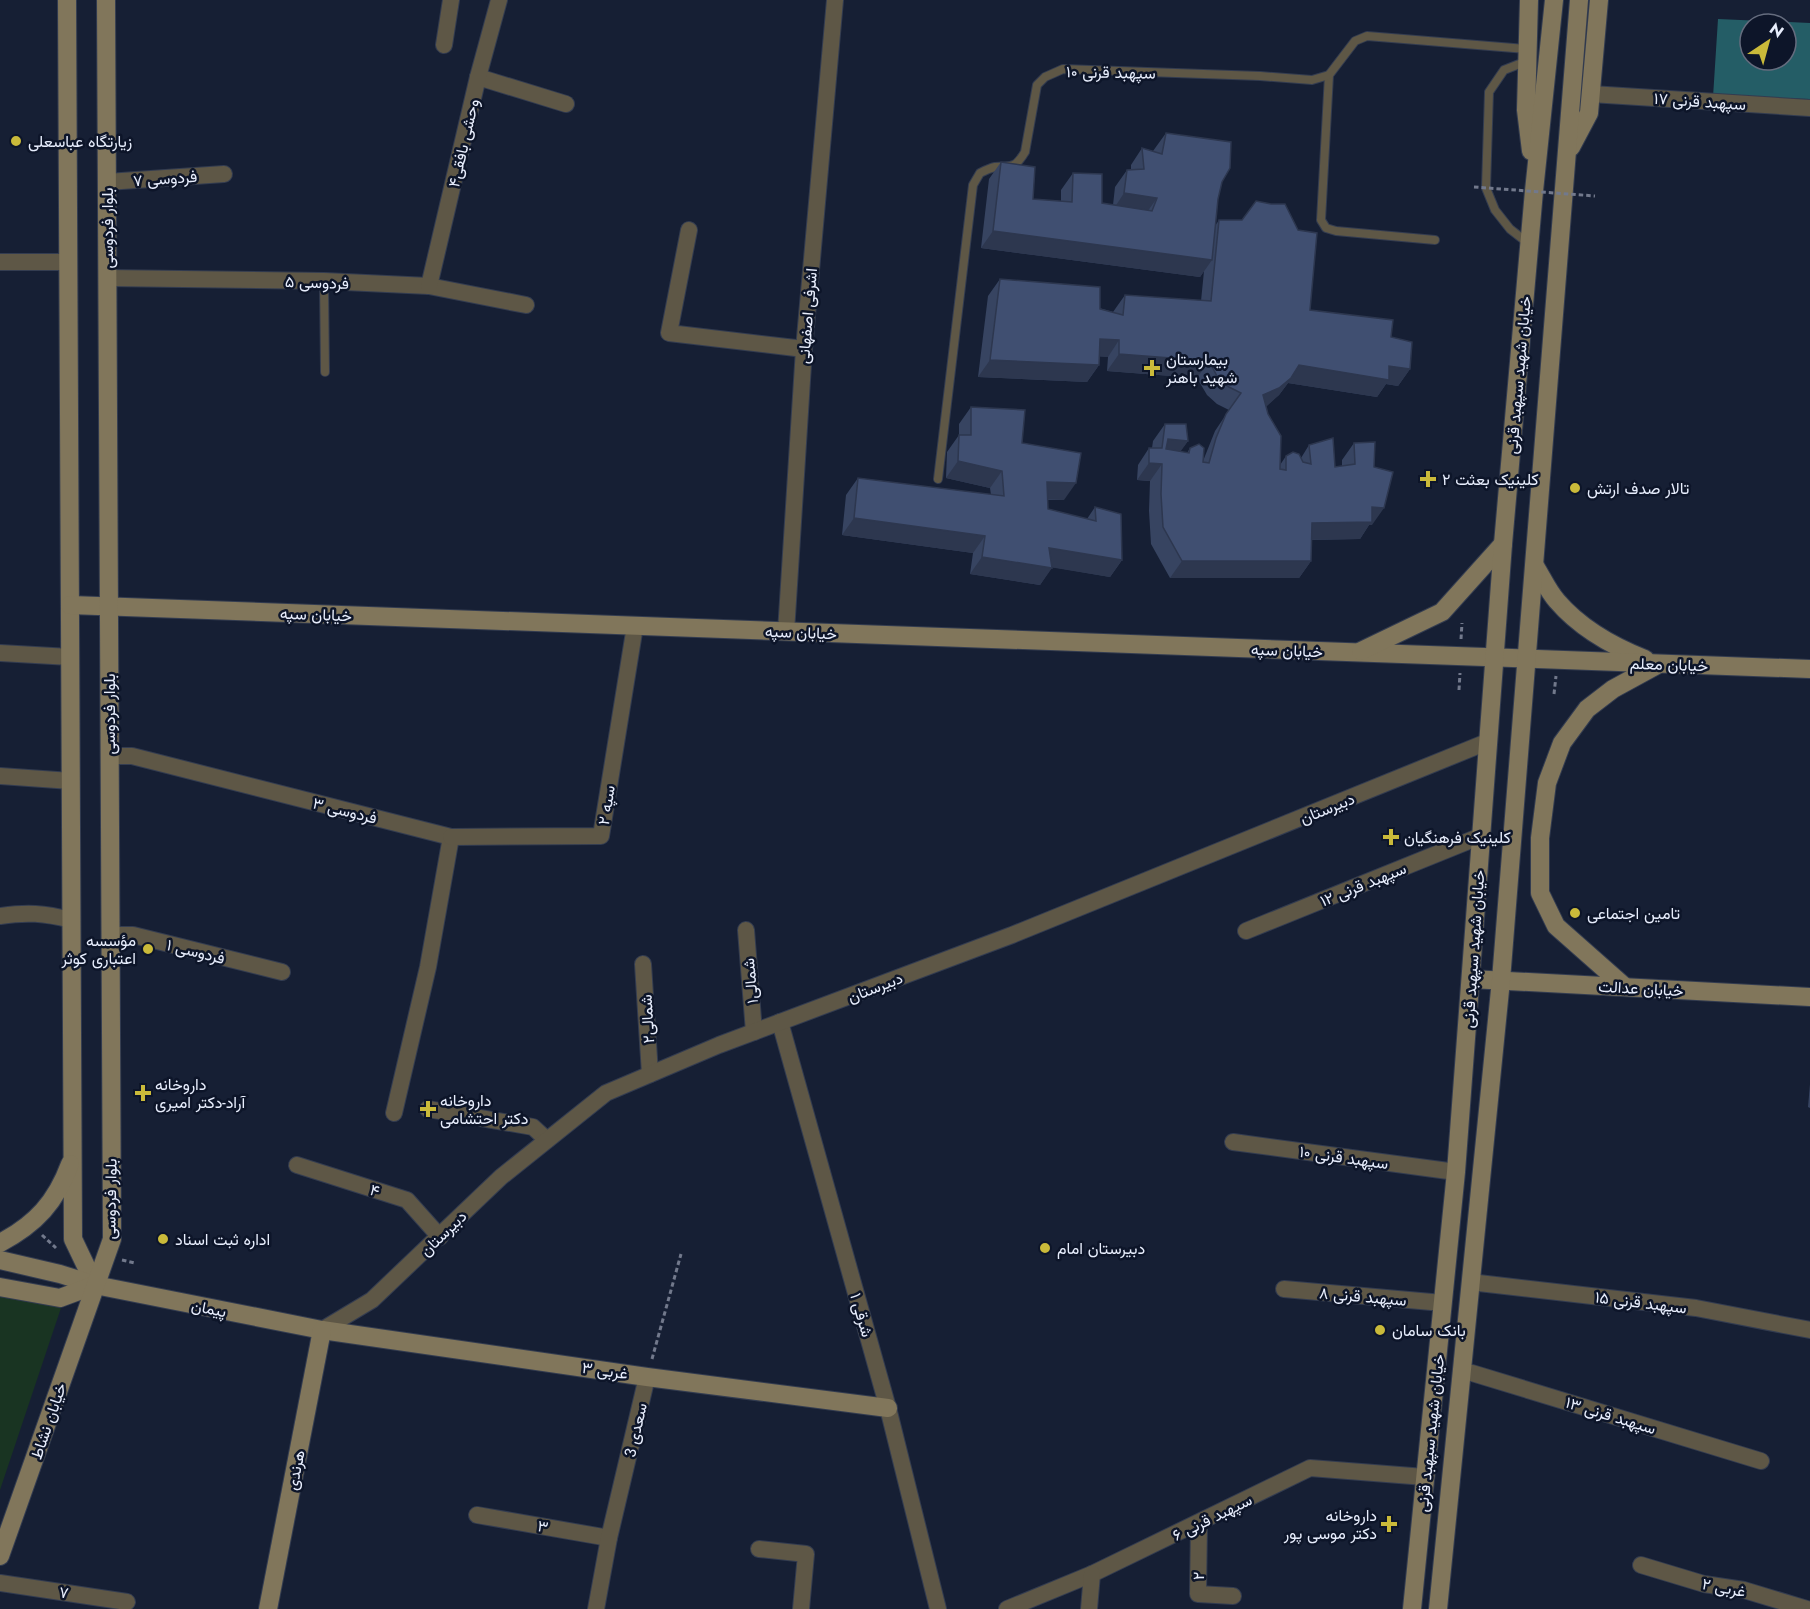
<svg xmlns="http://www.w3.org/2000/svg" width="1810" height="1609" font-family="Jost,Vazirmatn,sans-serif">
  <rect width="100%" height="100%" fill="#161f34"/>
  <path fill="#193422" d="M0,1294L62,1305L0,1490Z"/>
  <path fill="#245d66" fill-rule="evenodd" d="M1718,19L1810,23V99L1713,97ZM1750,24H1786V60H1750Z"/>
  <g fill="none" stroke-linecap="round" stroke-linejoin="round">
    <defs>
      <g id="lane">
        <path d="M1527,61L1504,70L1489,92L1486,188L1495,210L1510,229L1528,243"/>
        <path d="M1329,75L1321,220L1326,228L1336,231L1435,240"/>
        <path d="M324,281L325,372"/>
        <path d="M938,479L973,185L980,173C984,171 990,168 995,167C1012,165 1014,170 1025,152L1037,85L1045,77L1063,69L1260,76L1312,80L1329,75L1355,41L1367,36L1527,49"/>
      </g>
      <g id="street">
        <path d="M444,45L451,0"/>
        <path d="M478,77L566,104"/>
        <path d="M1591,94L1810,108"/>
        <path d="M107,182L224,174"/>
        <path d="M689,230L669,333L804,349"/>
        <path d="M0,262H68"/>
        <path d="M107,278L324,281L429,286L526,305"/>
        <path d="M429,286L478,77L499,0"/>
        <path d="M786,632L804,349L835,0"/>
        <path d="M0,653L70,657"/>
        <path d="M110,756H132L451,837L428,967L394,1113"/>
        <path d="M0,776L71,781"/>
        <path d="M451,837L601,836L635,626"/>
        <path d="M0,916C27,912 44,913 71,920"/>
        <path d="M746,930L754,1032"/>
        <path d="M1246,931L1481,836"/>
        <path d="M110,935H133L282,972"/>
        <path d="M643,964L650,1074"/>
        <path d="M780,1022L888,1408L938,1609"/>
        <path d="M428,1109L533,1127L547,1140"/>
        <path d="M1233,1142L1456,1172"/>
        <path d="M297,1165L407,1200L440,1237"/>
        <path d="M1470,1282L1696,1308L1810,1330"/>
        <path d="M1284,1289L1443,1303"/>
        <path d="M322,1330L372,1300L501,1177L606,1093L719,1045L1012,935L1487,742"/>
        <path d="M1461,1372L1472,1373L1761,1461"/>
        <path d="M477,1515L609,1538"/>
        <path d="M1199,1524L1198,1594L1233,1596"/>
        <path d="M759,1549L806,1554L801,1609"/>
        <path d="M1641,1565L1704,1584L1744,1590L1807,1609"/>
        <path d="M0,1583L127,1602"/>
        <path d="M596,1609L609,1538L647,1377"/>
        <path d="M1007,1609L1092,1574L1310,1468L1425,1477"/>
        <path d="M1089,1609L1092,1574"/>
      </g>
      <g id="secondary">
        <path d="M67,0L73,1239L95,1285"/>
        <path d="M1529,0L1526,110L1531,151"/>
        <path d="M1571,147L1589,113L1599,0"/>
        <path d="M1535,566C1542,577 1548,591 1557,601C1581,629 1612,646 1645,659"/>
        <path d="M70,605L1810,669"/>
        <path d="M1361,651L1442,612L1503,544"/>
        <path d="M1471,979L1810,997"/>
        <path d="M1625,987L1556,926L1540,893V838L1547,783L1562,743L1587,709L1613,689L1657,665"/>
        <path d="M0,1243C36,1224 56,1202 70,1164"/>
        <path d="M0,1260L60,1274L95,1285L322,1330L647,1377L888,1408"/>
        <path d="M0,1287L60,1298L95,1285"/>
        <path d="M0,1556L112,1239L106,0"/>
        <path d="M268,1609L322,1330"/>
        <path d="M1412,1609L1456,1172L1503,544L1534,191L1554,0"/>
        <path d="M1438,1609L1501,980L1579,0"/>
      </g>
    </defs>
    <use href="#lane" stroke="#333c50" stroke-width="10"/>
    <use href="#street" stroke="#333c50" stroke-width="18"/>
    <use href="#secondary" stroke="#333c50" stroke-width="20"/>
    <g stroke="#72798c" stroke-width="3" stroke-dasharray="4.5 3" stroke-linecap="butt">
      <path d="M1461,639L1462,623"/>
      <path d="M1459,690L1460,673"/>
      <path d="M1554,694L1556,676"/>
      <path d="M42,1235L56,1248"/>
      <path d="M122,1260L135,1263"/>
      <path d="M652,1359L681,1254"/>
    </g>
    <use href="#lane" stroke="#5e5746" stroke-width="8"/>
    <use href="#street" stroke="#5e5746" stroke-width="16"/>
    <use href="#secondary" stroke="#81765b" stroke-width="18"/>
    <path stroke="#72798c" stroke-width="3" stroke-dasharray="4.5 3" stroke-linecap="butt" d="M1474,187L1595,196"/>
  </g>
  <g fill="#374461">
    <path d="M1166,133L1222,182L1218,199L1215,226L1219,220L1310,310L1391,337L1410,369L1398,386L1386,384L1377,397L1288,383L1279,395L1266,406L1280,465L1286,456L1301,458L1309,445L1335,467L1342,466V460L1354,443L1372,525H1369L1360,539L1311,540V561L1299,578H1170L1151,544L1149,511L1150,481L1137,480L1138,465L1149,448H1152L1153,441L1165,424L1188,441L1180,451L1187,453L1190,448L1203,461L1215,431L1229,410L1217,404L1207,395L1197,378L1107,371L1108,357L1099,356V365L1087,382L978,377L988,296L1000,279L1113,312L1125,295L1201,301L1204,271L1200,277L981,248L989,179L1001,162L1033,199L1061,201V190L1073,173L1102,203L1113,205L1115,187L1127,170H1131V165L1142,148L1153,151Z"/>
    <path d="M971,407L1022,443L1064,500H1048V509L1087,519L1095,507L1122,560L1110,577L1052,567L1040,585L970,574L973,553L842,535L846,495L858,478L991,495L990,488L946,478L947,452L959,435V424Z"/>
    <path d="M1810,1084V1108L1808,1107Z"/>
  </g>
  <g fill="#2d374f">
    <path d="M1124,193L1157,198L1145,215L1113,210Z"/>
    <path d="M993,231L1212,260L1200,277L981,248Z"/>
    <path d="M1100,339L1119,340L1108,357L1088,356Z"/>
    <path d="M1119,354L1209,361L1197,378L1107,371Z"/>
    <path d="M990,360L1099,365L1087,382L978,377Z"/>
    <path d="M1299,365L1389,366L1410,369L1398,386L1386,384L1377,397L1288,383L1279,395L1267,406L1251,412L1263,395Z"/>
    <path d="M1168,439L1188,441L1176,458L1156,456Z"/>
    <path d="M958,461L1002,471L990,488L946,478Z"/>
    <path d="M1149,463L1162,464L1150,481L1137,480Z"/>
    <path d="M1047,482L1076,483L1064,500L1035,499Z"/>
    <path d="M1372,507L1384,508L1372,525H1369L1360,539L1300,540L1312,523Z"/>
    <path d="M854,518L985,536L973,553L842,535Z"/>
    <path d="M1049,548L1122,560L1110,577L1037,565Z"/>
    <path d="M982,557L1052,568L1040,585L970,574Z"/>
    <path d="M1182,561H1311L1299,578H1170Z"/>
  </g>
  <g fill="#404f71" stroke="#2d374f" stroke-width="1.5">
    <path d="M1166,133L1231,142L1230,168L1222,182L1218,199L1212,260L993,231L1001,162L1035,167L1033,199L1072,202L1073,173L1102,174V203L1152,211L1157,198L1124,193L1127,170L1144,169L1142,148L1162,154Z"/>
    <path d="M1256,201L1271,204H1285L1298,230L1317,233L1310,310L1393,320L1391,337L1412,342L1410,369L1389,366V380L1299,365L1291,378L1279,388L1263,395L1268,414L1281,436L1280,469L1286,470V456L1293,452L1299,454L1303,462L1311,464L1309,445L1333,438L1335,467L1355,464L1354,443L1375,442L1374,467L1393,472L1384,508L1372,507V522L1312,523L1311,561H1182L1163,527L1161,494L1162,464L1149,463V448H1162L1165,424H1186L1188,441L1168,439L1166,449L1189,453L1190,448L1199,444L1204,448L1203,462L1209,463L1216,438L1226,414L1241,393L1229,387L1218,378L1209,361L1119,354V340L1100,339L1099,365L990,360L1000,279L1100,287V309L1123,315L1125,295L1211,301L1219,220H1242Z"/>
    <path d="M971,407L1025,410L1022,443L1081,453L1076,483L1047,482L1048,509L1096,521L1095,507L1121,514L1122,560L1049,548L1052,568L982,557L985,536L854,518L858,478L1004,496L1002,471L958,461L959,435H971Z"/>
  </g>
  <g fill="#caba3a" stroke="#0d1529" stroke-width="2">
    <circle cx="16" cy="141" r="6"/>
    <path d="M1149 359h6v6h6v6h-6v6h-6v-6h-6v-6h6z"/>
    <path d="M1425 470h6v6h6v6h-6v6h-6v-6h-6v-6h6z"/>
    <circle cx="1575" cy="488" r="6"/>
    <path d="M1388 828h6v6h6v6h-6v6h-6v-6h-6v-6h6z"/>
    <circle cx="1575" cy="913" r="6"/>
    <circle cx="148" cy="949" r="6"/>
    <path d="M140 1084h6v6h6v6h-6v6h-6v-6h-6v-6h6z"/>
    <path d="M425 1100h6v6h6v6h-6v6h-6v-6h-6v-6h6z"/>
    <circle cx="163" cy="1239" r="6"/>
    <circle cx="1045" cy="1248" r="6"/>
    <circle cx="1380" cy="1330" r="6"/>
    <path d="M1386 1515h6v6h6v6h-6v6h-6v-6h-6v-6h6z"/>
  </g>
  <g text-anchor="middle" stroke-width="5" stroke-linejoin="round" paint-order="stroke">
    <g font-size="16" fill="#e8eefd" stroke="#0d1529">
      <text transform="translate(1111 72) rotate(1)" y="6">سپهبد قرنی ۱۰</text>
      <text transform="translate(1700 101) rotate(4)" y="6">سپهبد قرنی ۱۷</text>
      <text transform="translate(463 143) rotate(-77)" y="6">وحشی بافقی۴</text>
      <text transform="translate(165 178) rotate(-4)" y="6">فردوسی ۷</text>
      <text transform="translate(107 228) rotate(-90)" y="6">بلوار فردوسی</text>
      <text transform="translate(317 282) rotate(2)" y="6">فردوسی ۵</text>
      <text transform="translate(807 316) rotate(-85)" y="6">اشرفی اصفهانی</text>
      <text transform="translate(1518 375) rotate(-85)" y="6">خیابان شهید سپهبد قرنی</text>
      <text transform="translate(316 614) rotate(2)" y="6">خیابان سپه</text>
      <text transform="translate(801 632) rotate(2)" y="6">خیابان سپه</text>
      <text transform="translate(1287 650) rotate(2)" y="6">خیابان سپه</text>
      <text transform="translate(1669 664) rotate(2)" y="6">خیابان معلم</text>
      <text transform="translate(109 714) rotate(-90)" y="6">بلوار فردوسی</text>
      <text transform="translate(606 805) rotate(-81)" y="6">سپه ۲</text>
      <text transform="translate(1327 808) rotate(-22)" y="6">دبیرستان</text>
      <text transform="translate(345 810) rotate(14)" y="6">فردوسی ۳</text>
      <text transform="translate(1363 884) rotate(-22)" y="6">سپهبد قرنی ۱۲</text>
      <text transform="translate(1473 949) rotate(-86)" y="6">خیابان شهید سپهبد قرنی</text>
      <text transform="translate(196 951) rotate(14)" y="6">فردوسی ۱</text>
      <text transform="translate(750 981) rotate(-95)" y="6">شمالی۱</text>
      <text transform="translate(875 987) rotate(-21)" y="6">دبیرستان</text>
      <text transform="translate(1641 988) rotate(3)" y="6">خیابان عدالت</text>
      <text transform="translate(647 1019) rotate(-93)" y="6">شمالی۲</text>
      <text transform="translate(1344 1157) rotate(8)" y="6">سپهبد قرنی ۱۰</text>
      <text transform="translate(375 1190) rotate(18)" y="6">۴</text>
      <text transform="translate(110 1199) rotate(-89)" y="6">بلوار فردوسی</text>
      <text transform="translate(443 1233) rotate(-44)" y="6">دبیرستان</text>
      <text transform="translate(1363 1296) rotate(5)" y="6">سپهبد قرنی ۸</text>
      <text transform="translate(1641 1302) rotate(7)" y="6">سپهبد قرنی ۱۵</text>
      <text transform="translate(209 1308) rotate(11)" y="6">پیمان</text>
      <text transform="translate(862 1315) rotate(74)" y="6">شرقی ۱</text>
      <text transform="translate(605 1370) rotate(8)" y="6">۳ غربی</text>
      <text transform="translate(1611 1415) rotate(17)" y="6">سپهبد قرنی ۱۳</text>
      <text transform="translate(48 1421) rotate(-71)" y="6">خیابان نشاط</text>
      <text transform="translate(635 1430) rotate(-77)" y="6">سعدی 3</text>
      <text transform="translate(1430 1433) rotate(-84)" y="6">خیابان شهید سپهبد قرنی</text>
      <text transform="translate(295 1470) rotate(-79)" y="6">هرندی</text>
      <text transform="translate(1212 1517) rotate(-26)" y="6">سپهبد قرنی ۶</text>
      <text transform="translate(543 1526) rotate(10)" y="6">۳</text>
      <text transform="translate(1198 1576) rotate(-89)" y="6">۲</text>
      <text transform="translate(1724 1587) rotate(11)" y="6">غربی ۲</text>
      <text transform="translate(64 1592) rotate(8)" y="6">۷</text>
    </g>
    <g font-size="16" fill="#e8eefd" stroke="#0d1529" text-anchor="start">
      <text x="28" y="147">زیارتگاه عباسعلی</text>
      <text x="1166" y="365">بیمارستان<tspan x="1166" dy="18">شهید باهنر</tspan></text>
      <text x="1442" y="485">کلینیک بعثت ۲</text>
      <text x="1587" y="494">تالار صدف ارتش</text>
      <text x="1404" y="843">کلینیک فرهنگیان</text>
      <text x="1587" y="919">تامین اجتماعی</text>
      <text x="136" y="946" text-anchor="end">مؤسسه<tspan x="136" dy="18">اعتباری کوثر</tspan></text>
      <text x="155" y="1090">داروخانه<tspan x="155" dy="18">آراد-دکتر امیری</tspan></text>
      <text x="440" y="1106">داروخانه<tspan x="440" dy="18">دکتر احتشامی</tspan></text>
      <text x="175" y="1245">اداره ثبت اسناد</text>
      <text x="1057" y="1254">دبیرستان امام</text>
      <text x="1392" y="1336">بانک سامان</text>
      <text x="1377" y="1521" text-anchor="end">داروخانه<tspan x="1377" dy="18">دکتر موسی پور</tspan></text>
    </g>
  </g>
  <g transform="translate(1768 42) rotate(36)"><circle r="28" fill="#0d1529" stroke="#656c7e" stroke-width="1.5"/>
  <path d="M0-4.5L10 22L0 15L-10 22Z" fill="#caba3a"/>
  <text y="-9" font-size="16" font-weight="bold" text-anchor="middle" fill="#e8eefd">N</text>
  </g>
</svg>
